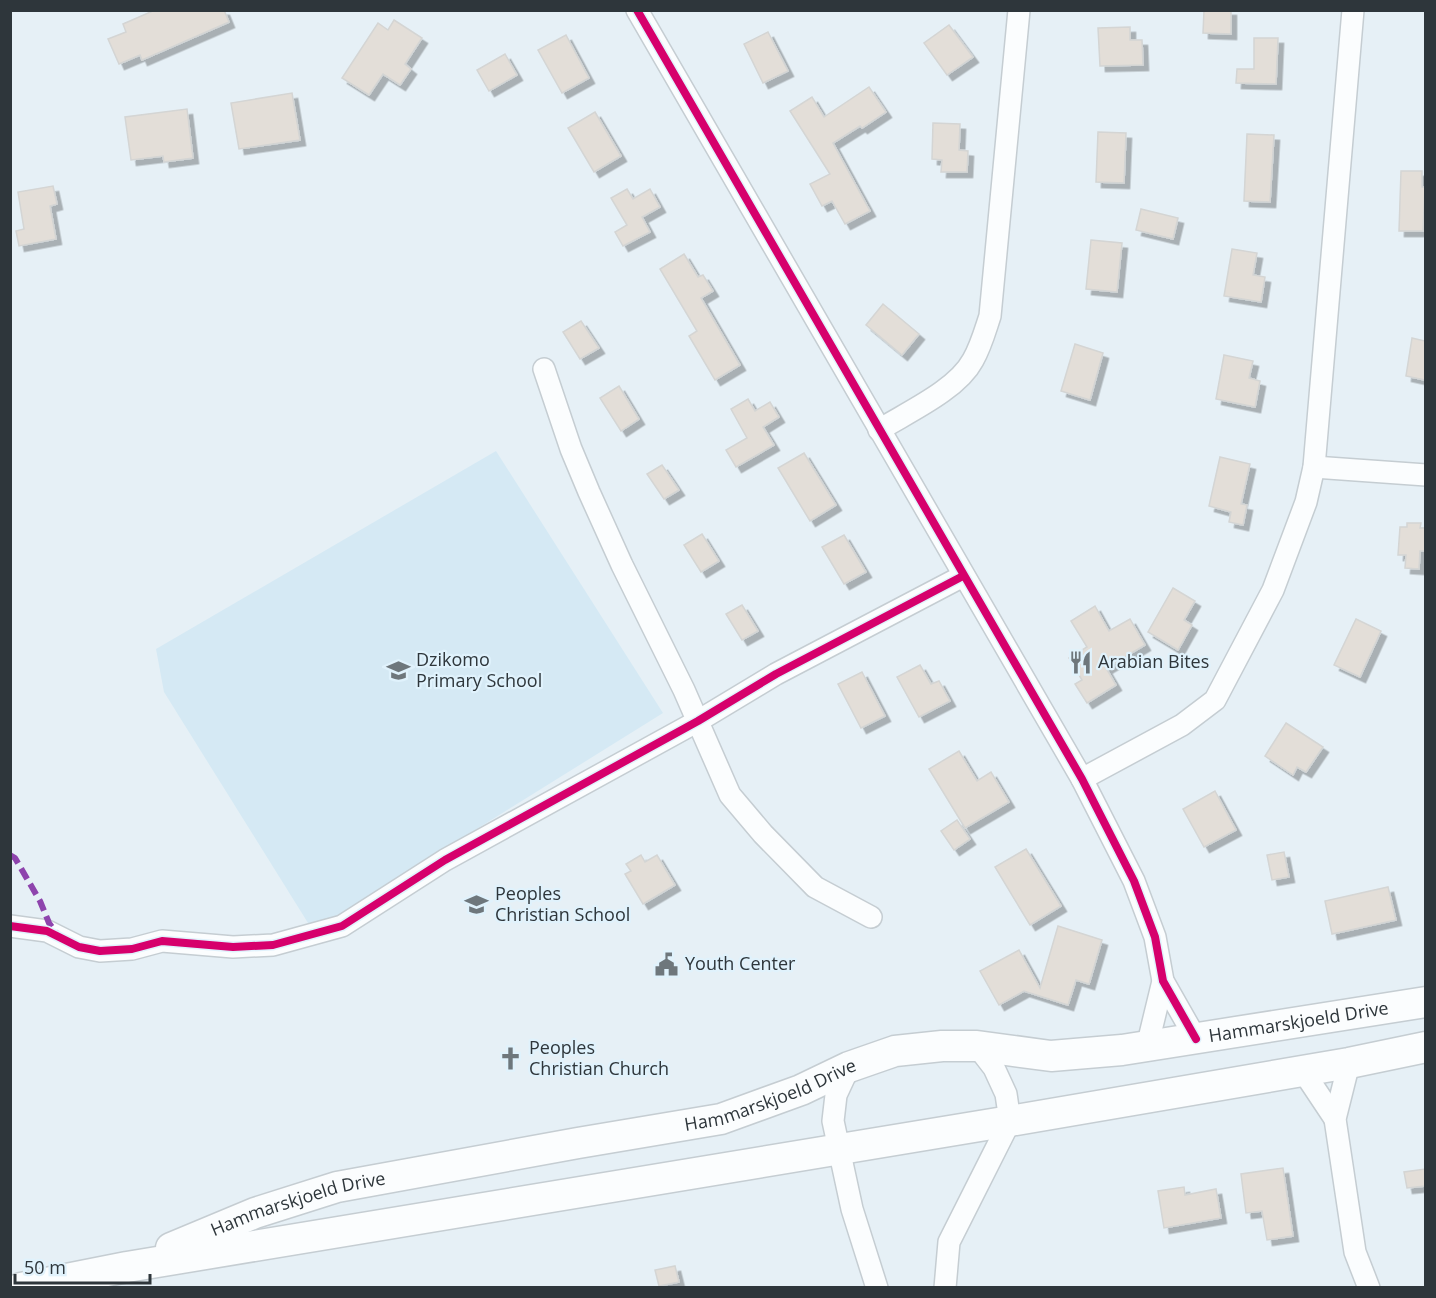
<svg xmlns="http://www.w3.org/2000/svg" width="1436" height="1298" font-family="'Open Sans',sans-serif">
  <defs>
    <filter id="shadow"><feDropShadow dx="5.5" dy="5.5" stdDeviation="0" flood-color="#0004"/></filter>
  </defs>
  <rect width="100%" height="100%" fill="#e6f0f6"/>
  <path fill="#d5e9f4" d="M496,451L663,713L313,931L164,692L156,649Z"/>
  <g fill="#e3ded8" stroke="#d4d5d4" stroke-width="1.5" filter="url(#shadow)">
    <path d="M155,10H224L229,22L142,60L140,55L119,64L108,39L126,32L123,24Z"/>
    <path d="M1204,10H1231V34L1203,33Z"/>
    <path d="M394,20L422,38L405,64L411,69L400,85L383,74L369,95L342,78L378,23L388,30Z"/>
    <path d="M949,25L973,57L947,75L924,43Z"/>
    <path d="M1130,27V40H1142L1143,65L1100,66L1098,28Z"/>
    <path d="M768,32L788,71L763,83L744,44Z"/>
    <path d="M566,35L589,78L562,93L538,50Z"/>
    <path d="M1254,38H1278L1276,84L1236,83L1237,69H1254Z"/>
    <path d="M505,54L517,75L489,91L477,70Z"/>
    <path d="M869,87L886,112L862,128L860,126L833,143L870,211L845,224L832,201L822,206L810,184L830,174L790,111L812,97L824,117Z"/>
    <path d="M292,93L300,140L239,149L231,103Z"/>
    <path d="M187,109L193,158L164,162L163,156L131,160L125,117Z"/>
    <path d="M595,112L621,156L594,172L568,128Z"/>
    <path d="M933,123L960,124L959,150L968,151L967,172H941L942,160L932,159Z"/>
    <path d="M1098,132L1126,133L1124,183L1096,182Z"/>
    <path d="M1247,134L1274,135L1270,202L1244,201Z"/>
    <path d="M1401,171H1422V187H1425L1423,231H1399Z"/>
    <path d="M53,186L57,204L50,206L56,239L19,246L16,231L24,229L18,192Z"/>
    <path d="M627,189L633,199L650,189L660,207L642,217L650,232L623,246L615,232L627,225L611,198Z"/>
    <path d="M1141,209L1178,218L1173,239L1136,230Z"/>
    <path d="M1091,240L1122,243L1117,292L1086,289Z"/>
    <path d="M1232,249L1257,253L1253,275L1265,277L1261,302L1224,296Z"/>
    <path d="M684,254L698,277L703,275L713,291L701,298L740,365L715,380L689,336L697,331L660,269Z"/>
    <path d="M883,304L919,334L902,355L866,325Z"/>
    <path d="M581,321L599,348L580,359L563,332Z"/>
    <path d="M1412,338L1425,341V380L1406,376Z"/>
    <path d="M1075,344L1103,353L1090,400L1061,391Z"/>
    <path d="M1224,355L1253,361L1249,378L1260,381L1255,407L1216,399Z"/>
    <path d="M619,386L639,419L621,431L600,398Z"/>
    <path d="M748,399L755,411L770,402L779,417L763,427L774,445L736,467L726,450L747,438L731,409Z"/>
    <path d="M804,453L836,505L810,521L778,468Z"/>
    <path d="M1220,457L1250,464L1241,504L1247,505L1243,525L1229,522L1231,512L1209,506Z"/>
    <path d="M662,465L679,490L664,499L647,474Z"/>
    <path d="M1407,523H1421L1420,528H1425V551H1420L1419,569L1405,568L1406,555H1398L1400,527H1407Z"/>
    <path d="M702,534L719,561L701,572L684,545Z"/>
    <path d="M844,535L866,572L844,584L822,547Z"/>
    <path d="M1173,588L1195,601L1184,620L1192,625L1178,650L1148,632Z"/>
    <path d="M742,605L758,631L742,640L726,614Z"/>
    <path d="M1095,606L1109,631L1130,619L1145,645L1106,668L1116,685L1087,703L1075,684L1082,680L1069,658L1087,647L1071,621Z"/>
    <path d="M1356,619L1381,631L1360,677L1334,665Z"/>
    <path d="M920,665L931,684L939,681L950,701L919,717L897,677Z"/>
    <path d="M862,672L885,716L861,728L838,684Z"/>
    <path d="M1286,723L1323,747L1306,772L1297,767L1293,775L1265,756Z"/>
    <path d="M959,751L977,781L991,772L1009,802L965,828L929,769Z"/>
    <path d="M1215,791L1236,830L1204,847L1183,809Z"/>
    <path d="M957,820L970,839L954,850L941,831Z"/>
    <path d="M1026,849L1061,906L1030,925L995,867Z"/>
    <path d="M1284,852L1289,877L1272,880L1267,855Z"/>
    <path d="M641,855L645,862L657,855L675,885L643,904L625,874L631,871L626,864Z"/>
    <path d="M1388,887L1396,920L1332,934L1325,901Z"/>
    <path d="M1058,926L1102,940L1089,984L1076,980L1068,1005L1024,991L999,1005L980,971L1019,950L1040,988Z"/>
    <path d="M1283,1168L1293,1236L1267,1240L1262,1211L1246,1213L1241,1174Z"/>
    <path d="M1425,1169V1186L1407,1188L1404,1172Z"/>
    <path d="M1184,1187L1185,1195L1216,1189L1221,1218L1164,1228L1158,1191Z"/>
    <path d="M675,1266L679,1282L659,1286L655,1270Z"/>
  </g>
  <g fill="none" stroke-linecap="round" stroke-linejoin="round">
    <defs>
      <g id="street">
        <path d="M637,10L1082,779L1134,881L1155,937L1163,981L1196,1039"/>
        <path d="M544,369L571,449L589,492L622,565L684,690L730,795L763,834L815,887L871,917"/>
        <path d="M879,430C908,412 957,390 973,360C981,346 985,331 990,316L1019,10"/>
        <path d="M1314,467L1426,475"/>
        <path d="M1082,779L1182,725L1215,700L1273,590L1306,502L1314,467L1353,10"/>
        <path d="M10,926L47,931L79,947L100,951L132,949L162,941L233,947L273,945L342,926L445,860L698,721L776,674L963,576"/>
        <path d="M1147,1047L1163,981"/>
        <path d="M1349,1063L1335,1119L1355,1252L1369,1288"/>
        <path d="M849,1067L836,1095L833,1121L852,1209L877,1288"/>
        <path d="M1303,1071L1335,1119"/>
        <path d="M945,1288L949,1242L1010,1121L1006,1094L994,1068L977,1046"/>
      </g>
      <g id="secondary">
        <path id="s1" d="M171,1248L255,1213L337,1187L578,1143L721,1119L801,1090L849,1067L895,1051L942,1046H977L1051,1056L1122,1050L1426,1002"/>
        <path d="M21,1288L127,1267L1010,1121L1349,1063L1426,1047"/>
      </g>
    </defs>
    <use href="#street" stroke="#c5cdd2" stroke-width="24"/>
    <use href="#secondary" stroke="#c5cdd2" stroke-width="33"/>
    <use href="#street" stroke="#fbfdfe" stroke-width="21"/>
    <use href="#secondary" stroke="#fbfdfe" stroke-width="30"/>
    <path stroke="#8e44ad" stroke-width="6" stroke-dasharray="12 6" stroke-linecap="butt" d="M10,855L15,858L40,901L49,923L57,934"/>
    <defs>
      <g id="cycleway">
        <path d="M637,10L1082,779L1134,881L1155,937L1163,981L1196,1039"/>
        <path d="M10,926L47,931L79,947L100,951L132,949L162,941L233,947L273,945L342,926L445,860L698,721L776,674L963,576"/>
      </g>
    </defs>
    <use href="#cycleway" stroke="#e0f2fc" stroke-width="11"/>
    <use href="#cycleway" stroke="#d6006c" stroke-width="8"/>
  </g>
  <defs>
    <symbol id="restaurant-bare" viewBox="-9 -9 18 18"><path d="M-5-6h1v4h1v-4h1v4h1v-4h1v5L-1.5 .5V6h-2V.5L-5-1ZM5-6V6H3V1.5H1.5Q1.5-4 5-6Z" fill="#6e777c" stroke="#e0f2fc" stroke-width="2.5" paint-order="stroke"/></symbol>
    <symbol id="school-bare" viewBox="-9 -9 18 18"><path d="M0-5L7-2L0 1L-7-2ZM-4 1L0 2.5L4 1V4Q0 6-4 4Z" fill="#6e777c" stroke="#e0f2fc" stroke-width="2.5" paint-order="stroke"/></symbol>
    <symbol id="civic-bare" viewBox="-9 -9 18 18"><path d="M-.6-6.5H3V-4.5H.6V-3L4-1V1h2V6H-6V1h2V-1L-.6-3ZM-1.2 2.5V6h2.4V2.5Z" fill="#6e777c" stroke="#e0f2fc" stroke-width="2.5" paint-order="stroke"/></symbol>
    <symbol id="church-bare" viewBox="-9 -9 18 18"><path d="M-1.2-6h2.4v3.5h3.3v2.4h-3.3V6h-2.4V-.1h-3.3v-2.4h3.3Z" fill="#6e777c" stroke="#e0f2fc" stroke-width="2.5" paint-order="stroke"/></symbol>
  </defs>
  <g fill-rule="evenodd">
    <use href="#restaurant-bare" x="1064" y="646" width="33" height="33"/>
    <use href="#school-bare" x="382" y="654" width="33" height="33"/>
    <use href="#school-bare" x="460" y="888" width="33" height="33"/>
    <use href="#civic-bare" x="650" y="948" width="33" height="33"/>
    <use href="#church-bare" x="494" y="1042" width="33" height="33"/>
  </g>
  <g text-anchor="middle" stroke-width="4.5" stroke-linejoin="round" paint-order="stroke">
    <g font-size="18" fill="#2e363b" stroke="#e0f2fc" text-anchor="start">
      <text x="416" y="666">Dzikomo<tspan x="416" dy="21">Primary School</tspan></text>
      <text x="1098" y="668">Arabian Bites</text>
      <text x="495" y="900">Peoples<tspan x="495" dy="21">Christian School</tspan></text>
      <text x="685" y="970">Youth Center</text>
      <text x="529" y="1054">Peoples<tspan x="529" dy="21">Christian Church</tspan></text>
    </g>
    <g font-size="18" fill="#2e363b" stroke="#e0f2fc">
      <text dy="6" stroke="none"><textPath href="#s1" startOffset="1161">Hammarskjoeld Drive</textPath></text>
      <text dy="6" stroke="none"><textPath href="#s1" startOffset="621">Hammarskjoeld Drive</textPath></text>
      <text dy="6" stroke="none"><textPath href="#s1" startOffset="135">Hammarskjoeld Drive</textPath></text>
    </g>
  </g>
  <rect width="1436" height="1298" fill="none" stroke="#2e363b" stroke-width="24"/>
  <path d="M15 1274v9h135v-9" fill="none" stroke="#2e363b" stroke-width="3"/>
  <text x="24" y="1274" font-size="18" fill="#2e363b" stroke="#e0f2fc" stroke-width="4.5" paint-order="stroke">50 m</text>
</svg>
